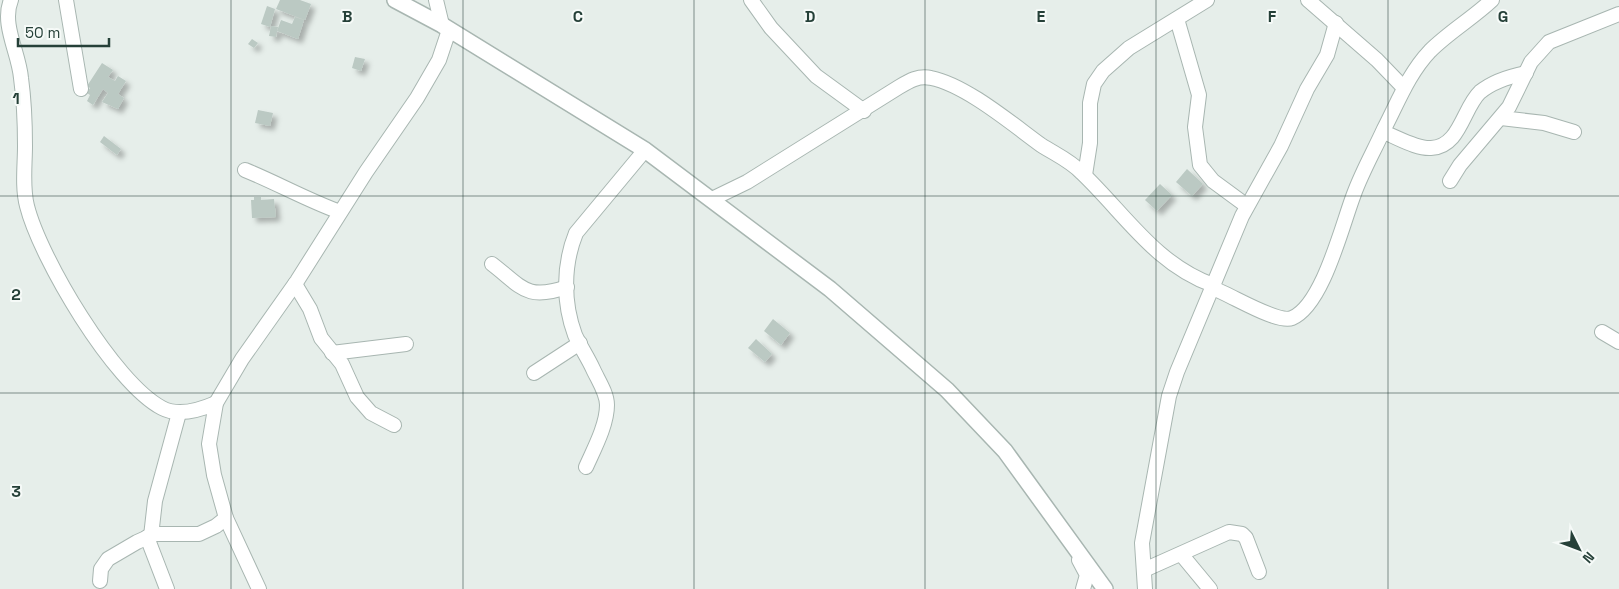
<svg xmlns="http://www.w3.org/2000/svg" width="1619" height="589" font-family="'Space Grotesk',sans-serif">
  <defs>
    <filter id="shadow"><feDropShadow dx="4.5" dy="4.5" stdDeviation="2.5" flood-color="#0004"/></filter>
  </defs>
  <rect width="100%" height="100%" fill="#e6eeea"/>
  <g fill="#bbc9c3" filter="url(#shadow)">
    <path d="M280,0H300L311,4L305,20L276,9Z"/>
    <path d="M267,6L275,9L270,27L261,24Z"/>
    <path d="M295,17L304,20L298,39L277,31L281,20L292,24Z"/>
    <path d="M271,26L278,27L276,37L269,36Z"/>
    <path d="M252,39L258,43L254,48L248,44Z"/>
    <path d="M355,57L365,59L361,71L352,68Z"/>
    <path d="M102,63L113,70L108,77L115,81L118,76L126,81L118,94L124,98L118,109L102,102L108,93L103,89L93,105L87,101L90,95L87,93L90,88L87,86Z"/>
    <path d="M258,110L273,113L270,126L255,123Z"/>
    <path d="M104,136L121,149L117,155L100,142Z"/>
    <path d="M1187,169L1203,184L1192,196L1176,182Z"/>
    <path d="M1160,184L1172,195L1157,211L1145,200Z"/>
    <path d="M254,197H261V200L274,199L276,217L252,218L251,200H254Z"/>
    <path d="M773,319L790,333L781,345L764,331Z"/>
    <path d="M756,339L772,354L765,362L748,348Z"/>
  </g>
  <g fill="none" stroke-linecap="round" stroke-linejoin="round">
    <defs>
      <g id="minor">
        <path d="M11,0C1,24 19,53 21,78C24,100 25,123 25,146C25,165 22,187 27,206C40,258 114,383 162,408C179,417 200,410 216,403"/>
        <path d="M66,0L81,89"/>
        <path d="M436,0L442,25"/>
        <path d="M751,0L771,28L816,76L864,111"/>
        <path d="M1308,0L1377,60L1404,88"/>
        <path d="M1177,19L1199,95L1195,127L1200,165L1213,181L1247,206"/>
        <path d="M1501,118L1544,123L1574,132"/>
        <path d="M1383,132C1397,137 1416,149 1431,148C1460,147 1463,108 1480,92C1492,82 1511,76 1526,73"/>
        <path d="M245,170C277,183 307,200 340,212"/>
        <path d="M1085,175L1090,143V103L1094,84L1103,71L1129,48L1207,0"/>
        <path d="M1450,181L1460,165L1509,107L1531,62L1549,42L1619,14"/>
        <path d="M712,199L747,182L899,87C909,81 919,75 931,78C966,85 1012,124 1041,145C1055,154 1071,161 1082,173C1125,214 1155,264 1213,285"/>
        <path d="M492,264C522,287 526,301 567,287"/>
        <path d="M295,284L310,309L321,338L342,364L357,397L371,413L394,425"/>
        <path d="M1212,288C1230,294 1277,324 1292,318C1323,305 1342,225 1354,194C1362,172 1374,151 1384,129C1398,102 1409,73 1430,51C1449,32 1473,18 1492,0"/>
        <path d="M1602,332L1619,342"/>
        <path d="M332,353L406,344"/>
        <path d="M534,373L580,343"/>
        <path d="M586,467C594,449 607,425 607,405C607,393 598,380 593,369C588,358 580,346 575,335C563,303 563,265 576,233L645,150"/>
        <path d="M151,536L155,501L179,413"/>
        <path d="M147,537L167,589"/>
        <path d="M1181,554L1210,589"/>
        <path d="M1079,560L1087,575L1083,589"/>
        <path d="M1144,570L1229,532L1242,534L1246,538L1259,572"/>
        <path d="M100,581L101,569L108,559L137,542L155,534H199L216,526L226,518"/>
        <path d="M259,589L226,518L214,475L209,444L216,403L242,359L297,281L366,172L417,98L439,60L449,30"/>
        <path d="M1145,589L1142,543L1169,396L1177,372L1242,216L1281,146L1307,89L1327,55L1336,23"/>
      </g>
      <path id="tertiary" d="M395,0L442,25L645,150L830,289L947,390L1005,451L1105,589"/>
    </defs>
    <use href="#minor" stroke="#a8b6b1" stroke-width="16"/>
    <use href="#tertiary" stroke="#a8b6b1" stroke-width="18"/>
    <use href="#minor" stroke="#fff" stroke-width="14"/>
    <use href="#tertiary" stroke="#fff" stroke-width="15"/>
  </g>
  <path fill="none" stroke="#254038" stroke-width="1" stroke-opacity="0.55" d="M231,0V589M463,0V589M694,0V589M925,0V589M1156,0V589M1388,0V589M0,196H1619M0,393H1619"/>
  <g font-size="16" text-anchor="middle" font-weight="bold" fill="#254038" stroke="#f6faf8" stroke-width="4" stroke-linejoin="round" paint-order="stroke">
    <text x="347" y="22">B</text>
    <text x="578" y="22">C</text>
    <text x="810" y="22">D</text>
    <text x="1041" y="22">E</text>
    <text x="1272" y="22">F</text>
    <text x="1503" y="22">G</text>
    <text x="16" y="104">1</text>
    <text x="16" y="300">2</text>
    <text x="16" y="497">3</text>
  </g>
  <g transform="translate(1579 549) rotate(132)" stroke="#f6faf8" stroke-width="4" paint-order="stroke">
  <path d="M0-4L9 19L0 12L-9 19Z" fill="#254038"/>
  <text y="-8" font-size="14" font-weight="bold" text-anchor="middle" fill="#254038">N</text>
  </g>
  <path d="M18 38v8h91v-8" fill="none" stroke="#254038" stroke-width="2.5"/>
  <text x="25" y="38" font-size="15" fill="#254038" stroke="#f6faf8" stroke-width="4" paint-order="stroke">50 m</text>
</svg>
